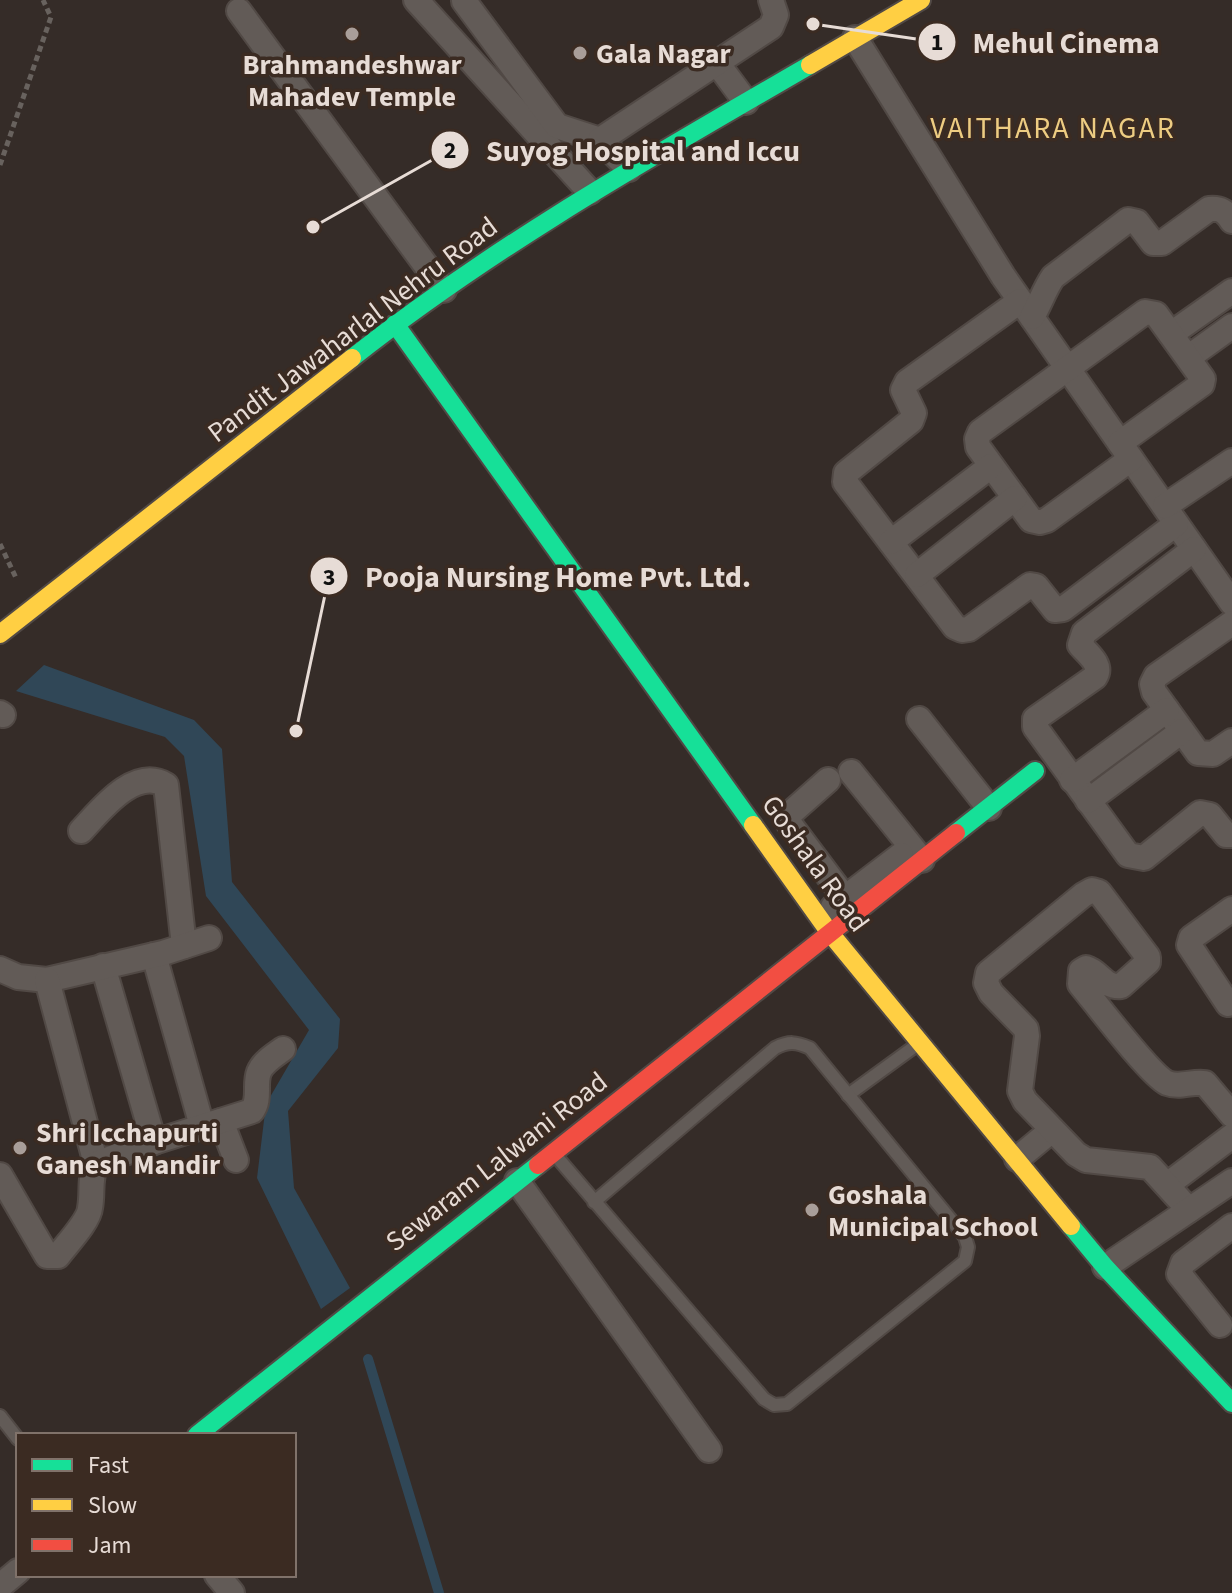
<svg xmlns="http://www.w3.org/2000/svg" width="1232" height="1593" font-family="'Source Sans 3',sans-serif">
  <rect width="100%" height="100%" fill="#352c28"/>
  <path fill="#304757" d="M44,665L194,720L222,749L232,882L340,1019L338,1048L288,1111L294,1188L350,1288L321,1309L257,1178L266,1104L309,1030L206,896L184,756L165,737L16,691Z"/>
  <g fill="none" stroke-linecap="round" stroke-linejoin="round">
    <path stroke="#304757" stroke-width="10" d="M368,1359L439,1593"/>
    <defs>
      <g id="lane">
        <path d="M848,1095L918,1044"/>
        <path d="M556,1156L764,1399L774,1405L787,1404L965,1261L968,1247L965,1237L810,1048C796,1042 789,1041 775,1048L594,1202"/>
        <path d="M0,1416L18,1439"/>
      </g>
      <g id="street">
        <path d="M416,0L590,192"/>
        <path d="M464,1L557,126L600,140L629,169"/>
        <path d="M239,11L444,290"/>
        <path d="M855,38L1003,276L1232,603"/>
        <path d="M717,63L746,102"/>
        <path d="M600,140L771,27L776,15L771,0"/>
        <path d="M1020,301L907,382L903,390L914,413L911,421L846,473L845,482L955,627L962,630L969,629L1030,585L1036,586L1055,610L1063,609L1176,524"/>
        <path d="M1032,317C1040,304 1044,290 1053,277L1128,220L1137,222L1153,243H1162L1209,209C1221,208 1225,211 1232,221"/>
        <path d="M1171,334L1232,291"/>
        <path d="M1189,357L1232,326"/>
        <path d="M1120,443L1202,384L1203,379L1156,314L1145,312L980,432L977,439L978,447L1031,520L1040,522L1047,520L1131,459"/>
        <path d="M1165,506L1232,461"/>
        <path d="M891,542L991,466"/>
        <path d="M1194,549L1084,633L1080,645C1088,654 1103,665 1095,677L1035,719V727L1128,855L1144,858L1200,813L1210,815L1226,835H1232"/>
        <path d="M917,575L1015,498"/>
        <path d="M1232,623L1156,676L1152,684L1154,692L1198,753L1213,754L1232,741"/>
        <path d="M0,713L3,715"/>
        <path d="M919,719L989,808"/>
        <path d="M851,772L922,860"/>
        <path d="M828,780L785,818L845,898"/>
        <path d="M1072,780L1167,710"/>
        <path d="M1088,801L1182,731"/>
        <path d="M81,831C100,811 134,766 166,785L184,946"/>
        <path d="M833,907L901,855"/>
        <path d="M154,955L202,1126"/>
        <path d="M103,966L154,1142"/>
        <path d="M0,969L18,977L47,980L163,953L209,938"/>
        <path d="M47,980L96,1164"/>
        <path d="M1228,1004L1189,945L1191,938L1232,909"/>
        <path d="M221,1121L236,1160"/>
        <path d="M1017,1159L1052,1130"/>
        <path d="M0,1175L47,1256H58C66,1245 89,1221 90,1208C93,1192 89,1179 96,1164L154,1142L252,1111C261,1099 254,1085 259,1072C263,1062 275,1055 283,1049"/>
        <path d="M517,1181L709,1450"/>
        <path d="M1167,1185L1232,1136"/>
        <path d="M1189,1210L1150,1167L1086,1160L1076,1154L1025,1101L1020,1091L1021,1083L1027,1036L1026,1029L991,993L986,983L988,973L1083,895L1092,890L1099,892L1148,957V962L1121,986C1104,988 1100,972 1086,968L1081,971L1080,984C1095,1002 1150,1075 1167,1083C1180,1088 1192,1081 1205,1083L1232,1115"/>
        <path d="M1105,1267L1232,1181"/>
        <path d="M1220,1325L1179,1274L1183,1263L1232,1226"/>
        <path d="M217,1575L232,1593"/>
        <path d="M0,1586L18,1571"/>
      </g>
      <g id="fast">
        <path d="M395,324L753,825"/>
        <path d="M352,358C495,245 653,156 810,65"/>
        <path d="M956,833L1035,771"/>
        <path d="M1071,1226L1105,1267L1232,1403"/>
        <path d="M197,1435L538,1165"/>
      </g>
      <g id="slow">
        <path d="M810,65L921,0"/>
        <path d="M0,634L352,358"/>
        <path d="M753,825L830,933L1071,1226"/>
      </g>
      <path id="jam" d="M538,1165L956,833"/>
    </defs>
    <use href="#lane" stroke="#514945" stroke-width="16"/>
    <use href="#street" stroke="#514945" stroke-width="28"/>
    <use href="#fast" stroke="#514945" stroke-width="22"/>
    <use href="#slow" stroke="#514945" stroke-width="22"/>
    <use href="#jam" stroke="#514945" stroke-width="22"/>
    <g stroke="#68625e" stroke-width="5" stroke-dasharray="6 4" stroke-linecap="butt">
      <path d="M0,165L51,17L43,0"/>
      <path d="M0,544L17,580"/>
    </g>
    <use href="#lane" stroke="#625b57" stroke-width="12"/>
    <use href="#street" stroke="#625b57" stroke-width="24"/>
    <use href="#fast" stroke="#16e098" stroke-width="18"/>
    <use href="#slow" stroke="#ffcf43" stroke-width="18"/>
    <use href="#jam" stroke="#f24e42" stroke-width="18"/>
  </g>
  <g fill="#a99e99" stroke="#3b2b22" stroke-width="3">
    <circle cx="352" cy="34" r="8"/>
    <circle cx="580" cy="53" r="8"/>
    <circle cx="20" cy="1148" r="8"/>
    <circle cx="812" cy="1210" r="8"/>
  </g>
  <g text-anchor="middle" stroke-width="7" stroke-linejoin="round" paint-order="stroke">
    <g font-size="28" font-weight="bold" fill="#e7dcd6" stroke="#3b2b22" text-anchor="start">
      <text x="596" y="63">Gala Nagar</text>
      <text x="352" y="74" text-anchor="middle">Brahmandeshwar<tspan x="352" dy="32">Mahadev Temple</tspan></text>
      <text x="36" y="1142">Shri Icchapurti<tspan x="36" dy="32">Ganesh Mandir</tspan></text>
      <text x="828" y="1204">Goshala<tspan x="828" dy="32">Municipal School</tspan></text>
    </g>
    <g font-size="28" fill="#e7dcd6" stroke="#3b2b22">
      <text transform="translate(352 329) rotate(-37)" y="10">Pandit Jawaharlal Nehru Road</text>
      <text transform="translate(816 863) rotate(54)" y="10">Goshala Road</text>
      <text transform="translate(496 1161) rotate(-38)" y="10">Sewaram Lalwani Road</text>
    </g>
    <g font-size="30" letter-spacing="2" fill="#edcc82" stroke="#3b2b22">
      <text x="1053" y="138">VAITHARA NAGAR</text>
    </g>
  </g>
  <path fill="none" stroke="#e7dcd6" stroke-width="3" d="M813 24L937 42M313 227L450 150M296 731L329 576"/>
  <g fill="#e7dcd6" stroke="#3b2b22" stroke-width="3">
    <circle cx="813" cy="24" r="8"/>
    <circle cx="313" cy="227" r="8"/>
    <circle cx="296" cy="731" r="8"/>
    <circle cx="937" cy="42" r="20"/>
    <circle cx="450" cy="150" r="20"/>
    <circle cx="329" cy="576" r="20"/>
  </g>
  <g font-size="24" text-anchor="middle" font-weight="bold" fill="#111">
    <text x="937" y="50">1</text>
    <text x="450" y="158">2</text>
    <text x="329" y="585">3</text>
  </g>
  <g font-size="30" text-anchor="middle" font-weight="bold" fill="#e7dcd6" stroke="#3b2b22" stroke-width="7" stroke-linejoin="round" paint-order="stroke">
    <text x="1066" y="53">Mehul Cinema</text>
    <text x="643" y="161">Suyog Hospital and Iccu</text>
    <text x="558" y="587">Pooja Nursing Home Pvt. Ltd.</text>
  </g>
  <rect x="16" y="1433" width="280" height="144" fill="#3b2b22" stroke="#80726a" stroke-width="2"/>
  <rect x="32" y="1459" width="40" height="12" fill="#16e098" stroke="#80726a" stroke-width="2"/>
  <text x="88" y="1473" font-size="24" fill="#e7dcd6">Fast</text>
  <rect x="32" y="1499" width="40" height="12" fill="#ffcf43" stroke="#80726a" stroke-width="2"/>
  <text x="88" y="1513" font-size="24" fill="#e7dcd6">Slow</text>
  <rect x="32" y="1539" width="40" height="12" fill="#f24e42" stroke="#80726a" stroke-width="2"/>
  <text x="88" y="1553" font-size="24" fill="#e7dcd6">Jam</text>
</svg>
